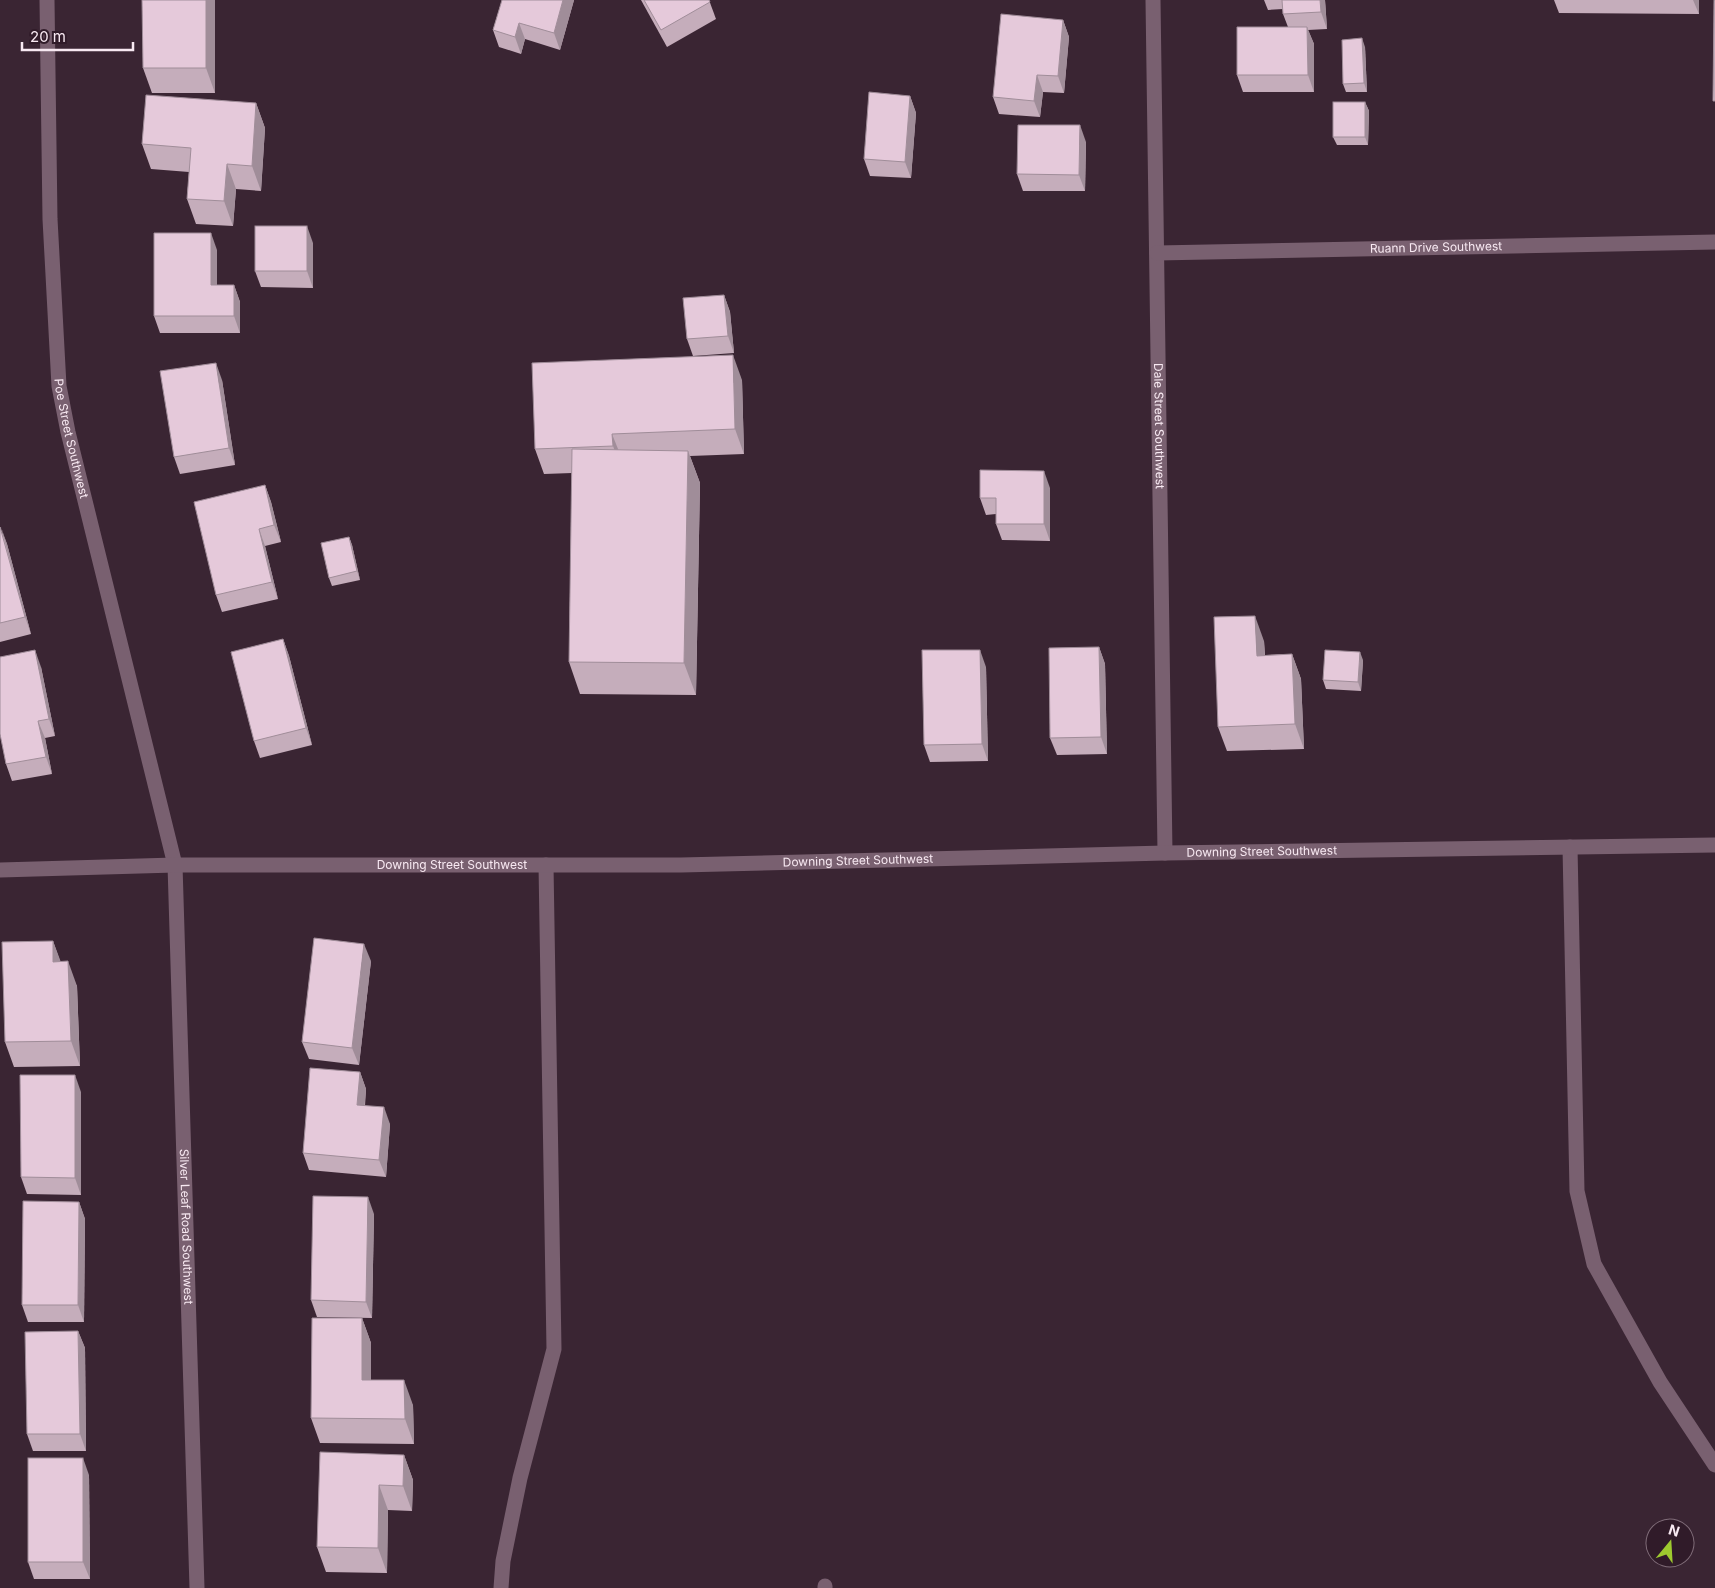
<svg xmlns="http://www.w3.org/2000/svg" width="1715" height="1588" font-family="Inter,sans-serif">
  <rect width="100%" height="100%" fill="#3a2533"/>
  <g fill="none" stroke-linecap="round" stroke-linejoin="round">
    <g stroke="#796070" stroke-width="15">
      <path d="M1570,847L1577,1191L1594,1264L1660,1382L1715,1465"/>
      <path d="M825,1586V1588"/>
      <path d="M501,1588L503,1561L520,1478L554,1349L546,865"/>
    </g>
    <g stroke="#796070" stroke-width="15">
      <path id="s1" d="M47,0L50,219L59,386L68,432L175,865L197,1588"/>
      <path id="s2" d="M1153,0L1165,853"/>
      <path id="s3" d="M1157,253L1715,242"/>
    </g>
    <path stroke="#796070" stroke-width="15" id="s4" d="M0,870L175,865H681L1165,853L1715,845"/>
  </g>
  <g fill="#c5adbb">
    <path d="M215,0V93H152L143,68Z"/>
    <path d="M502,0H574L560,50L525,39L521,54L499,47L493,30Z"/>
    <path d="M641,0H709L716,19L667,47Z"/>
    <path d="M1264,0H1325L1327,29L1308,30L1314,44V92H1243L1237,75L1288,27L1283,14V9L1268,10Z"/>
    <path d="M1554,0H1699V14L1559,13Z"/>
    <path d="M1063,20L1069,37L1064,93L1043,92L1040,117L999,114L993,97Z"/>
    <path d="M1365,47L1367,92H1346L1343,84Z"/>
    <path d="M910,96L916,113L911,178L870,176L864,159Z"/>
    <path d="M1365,102L1369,111L1368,145H1337L1333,137Z"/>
    <path d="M256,103L265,128L261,191L236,189L233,226L196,224L187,199L189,172L151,169L142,144Z"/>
    <path d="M1086,142L1085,191H1023L1017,174Z"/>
    <path d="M313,243V288L261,287L255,271Z"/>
    <path d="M217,250V285H234L240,302V333H160L154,316Z"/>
    <path d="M724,295L730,312L734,353L693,356L687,339Z"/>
    <path d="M222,380L235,465L180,474L174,457Z"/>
    <path d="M742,380L744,454L690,456L700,483L696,695L580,694L569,662L572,473L544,474L535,449Z"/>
    <path d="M265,485L271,502L281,542L265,546L278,599L222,612L216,595Z"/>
    <path d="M1050,488V541L1002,540L996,524V514L986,515L980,498Z"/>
    <path d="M0,527L7,544L31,634L0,642Z"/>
    <path d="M349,537L352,545L360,580L332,586L329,578Z"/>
    <path d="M283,639L289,656L312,745L260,758L254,741Z"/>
    <path d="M1264,641L1265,655L1292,654L1301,679L1304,749L1227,751L1218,727Z"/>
    <path d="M1099,647L1105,664L1107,754L1057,755L1050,738Z"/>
    <path d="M1363,660L1361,691L1326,689L1323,680Z"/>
    <path d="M41,667L55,736L45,738L52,774L12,781L6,764Z"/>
    <path d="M986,667L988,761L930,762L924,745Z"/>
    <path d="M53,941L60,961L77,986L80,1066L14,1067L5,1042Z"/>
    <path d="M371,961L359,1065L309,1059L302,1042Z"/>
    <path d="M360,1072L366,1089L365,1106L390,1124L386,1177L309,1170L303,1153Z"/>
    <path d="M81,1092V1195L27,1194L21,1177Z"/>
    <path d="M79,1202L85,1219L84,1322H28L22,1305Z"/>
    <path d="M374,1214L372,1318L317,1317L311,1300Z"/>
    <path d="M362,1318L371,1343V1380L413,1405L414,1444L320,1443L311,1418Z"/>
    <path d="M78,1331L85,1348L86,1451H33L27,1434Z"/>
    <path d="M404,1455L413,1480L412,1511L388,1510L387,1573L326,1572L317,1547Z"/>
    <path d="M89,1475L90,1579H34L28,1562Z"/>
  </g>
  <g fill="#a08d99">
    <path d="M206,0H215V93L206,68Z"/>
    <path d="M563,0H574L560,50L554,33Z"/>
    <path d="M1320,0H1325L1327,29L1321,12Z"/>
    <path d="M1693,0H1699V14Z"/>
    <path d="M1063,20L1069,37L1064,93L1058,76Z"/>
    <path d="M519,23L525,39L521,54L515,37Z"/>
    <path d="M1307,27L1314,44V92L1308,75Z"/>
    <path d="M1362,38L1365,47L1367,92L1364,83Z"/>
    <path d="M1037,75L1043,92L1040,117L1034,101Z"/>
    <path d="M910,96L916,113L911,178L905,162Z"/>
    <path d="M1365,102L1369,111L1368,145L1365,137Z"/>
    <path d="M256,103L265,128L261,191L252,166Z"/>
    <path d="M1080,125L1086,142L1085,191L1079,175Z"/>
    <path d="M227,164L236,189L233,226L224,201Z"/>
    <path d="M307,226L313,243V288L307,271Z"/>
    <path d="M211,233L217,250V302L211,285Z"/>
    <path d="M234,285L240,302V333L234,316Z"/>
    <path d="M724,295L730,312L734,353L728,336Z"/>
    <path d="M733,355L742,380L744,454L735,429Z"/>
    <path d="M216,363L222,380L235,465L229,448Z"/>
    <path d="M612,434L622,459V471L613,446Z"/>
    <path d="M688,451L700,483L696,695L684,663Z"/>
    <path d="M1044,471L1050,488V541L1044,524Z"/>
    <path d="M265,485L271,502L281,542L274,525Z"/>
    <path d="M1,527L7,544L31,634L25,617Z"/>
    <path d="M259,529L265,546L278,599L272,582Z"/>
    <path d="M349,537L352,545L360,580L357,571Z"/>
    <path d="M1255,616L1264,641L1266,680L1257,656Z"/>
    <path d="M283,639L289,656L312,745L306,728Z"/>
    <path d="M1099,647L1105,664L1107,754L1101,737Z"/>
    <path d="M35,650L41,667L55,736L49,719Z"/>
    <path d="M980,650L986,667L988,761L982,744Z"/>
    <path d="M1360,652L1363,660L1361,691L1358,682Z"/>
    <path d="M1292,654L1301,679L1304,749L1295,724Z"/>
    <path d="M38,721L45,738L52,774L46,757Z"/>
    <path d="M53,941L62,965L53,962Z"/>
    <path d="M364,944L371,961L359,1065L352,1048Z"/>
    <path d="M68,961L77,986L80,1066L71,1041Z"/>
    <path d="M360,1072L366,1089L363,1122L357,1105Z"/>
    <path d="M75,1075L81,1092V1195L75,1178Z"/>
    <path d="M384,1107L390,1124L386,1177L379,1160Z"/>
    <path d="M368,1197L374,1214L372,1318L366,1302Z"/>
    <path d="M79,1202L85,1219L84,1322L78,1305Z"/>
    <path d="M362,1318L371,1343V1405L362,1380Z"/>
    <path d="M78,1331L85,1348L86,1451L80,1434Z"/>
    <path d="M404,1380L413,1405L414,1444L405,1419Z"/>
    <path d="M404,1455L413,1480L412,1511L403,1486Z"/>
    <path d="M83,1458L89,1475L90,1579L83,1562Z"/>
    <path d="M379,1485L388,1510L387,1573L378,1548Z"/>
  </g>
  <g fill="#e5c9da" stroke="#a08d99">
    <path d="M142,0H206V68H143Z"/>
    <path d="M502,0H563L554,33L519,23L515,37L493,30Z"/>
    <path d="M644,0H709L710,2L661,30Z"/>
    <path d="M1282,0H1320L1321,12L1283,14Z"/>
    <path d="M1714,0H1715V101H1713Z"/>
    <path d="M1001,14L1063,20L1058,76L1037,75L1034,101L993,97Z"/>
    <path d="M1237,27H1307L1308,75H1237Z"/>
    <path d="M1362,38L1364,83L1343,84L1342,40Z"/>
    <path d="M869,92L910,96L905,162L864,159Z"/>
    <path d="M146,95L256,103L252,166L227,164L224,201L187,199L191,148L142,144Z"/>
    <rect x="1333" y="102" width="32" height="35"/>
    <path d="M1018,125H1080L1079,175L1017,174Z"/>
    <rect x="255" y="226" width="52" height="45"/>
    <path d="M154,233H211V285H234V316H154Z"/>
    <path d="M724,295L728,336L687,339L683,298Z"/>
    <path d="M733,355L735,429L612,434L613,446L535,449L532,363Z"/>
    <path d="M216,363L229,448L174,457L160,371Z"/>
    <path d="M572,449L688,451L684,663L569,662Z"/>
    <path d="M980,470L1044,471V524H996V498H980Z"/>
    <path d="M265,485L274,525L259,529L272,582L216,595L194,502Z"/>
    <path d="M0,527L25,617L0,623Z"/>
    <path d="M349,537L357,571L329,578L321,543Z"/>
    <path d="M1255,616L1257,656L1292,654L1295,724L1218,727L1214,617Z"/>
    <path d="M283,639L306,728L254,741L231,652Z"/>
    <path d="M1099,647L1101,737L1050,738L1049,648Z"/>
    <path d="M35,650L49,719L38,721L46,757L6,764L0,734V657Z"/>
    <path d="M922,650H980L982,744L924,745Z"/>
    <path d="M1325,650L1360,652L1358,682L1323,680Z"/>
    <path d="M314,938L364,944L352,1048L302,1042Z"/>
    <path d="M53,941V962L68,961L71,1041L5,1042L2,942Z"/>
    <path d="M310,1068L360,1072L357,1105L384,1107L379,1160L303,1153Z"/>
    <path d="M20,1075H75V1178L21,1177Z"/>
    <path d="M313,1196L368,1197L366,1302L311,1300Z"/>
    <path d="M23,1201L79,1202L78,1305H22Z"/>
    <path d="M312,1318H362V1380H404L405,1419L311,1418Z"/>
    <path d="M78,1331L80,1434H27L25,1332Z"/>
    <path d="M320,1452L404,1455L403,1486L379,1485L378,1548L317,1547Z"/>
    <rect x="28" y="1458" width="55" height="104"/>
  </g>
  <g text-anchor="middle" stroke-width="5" stroke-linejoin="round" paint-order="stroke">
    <g font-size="12" fill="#f8e9f2" stroke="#301b29">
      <text dy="4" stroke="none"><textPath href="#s3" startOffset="279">Ruann Drive Southwest</textPath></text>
      <text dy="4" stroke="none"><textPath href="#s2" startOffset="426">Dale Street Southwest</textPath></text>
      <text dy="4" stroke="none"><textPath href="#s1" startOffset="440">Poe Street Southwest</textPath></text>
      <text dy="4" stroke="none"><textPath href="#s4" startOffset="1262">Downing Street Southwest</textPath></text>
      <text dy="4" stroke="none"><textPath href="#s4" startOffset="858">Downing Street Southwest</textPath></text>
      <text dy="4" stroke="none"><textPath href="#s4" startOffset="452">Downing Street Southwest</textPath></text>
      <text dy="4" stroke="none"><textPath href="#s1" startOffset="1241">Silver Leaf Road Southwest</textPath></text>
    </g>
  </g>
  <g transform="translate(1670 1543) rotate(18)"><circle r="24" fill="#301b29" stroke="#806d79"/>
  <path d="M0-4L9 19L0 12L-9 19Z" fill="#9eca2f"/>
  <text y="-8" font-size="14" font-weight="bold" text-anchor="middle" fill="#f8e9f2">N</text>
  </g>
  <path d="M22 42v8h111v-8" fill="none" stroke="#f8e9f2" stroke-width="2.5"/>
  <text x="30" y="42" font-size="15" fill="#f8e9f2" stroke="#301b29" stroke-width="4" paint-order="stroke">20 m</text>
</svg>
